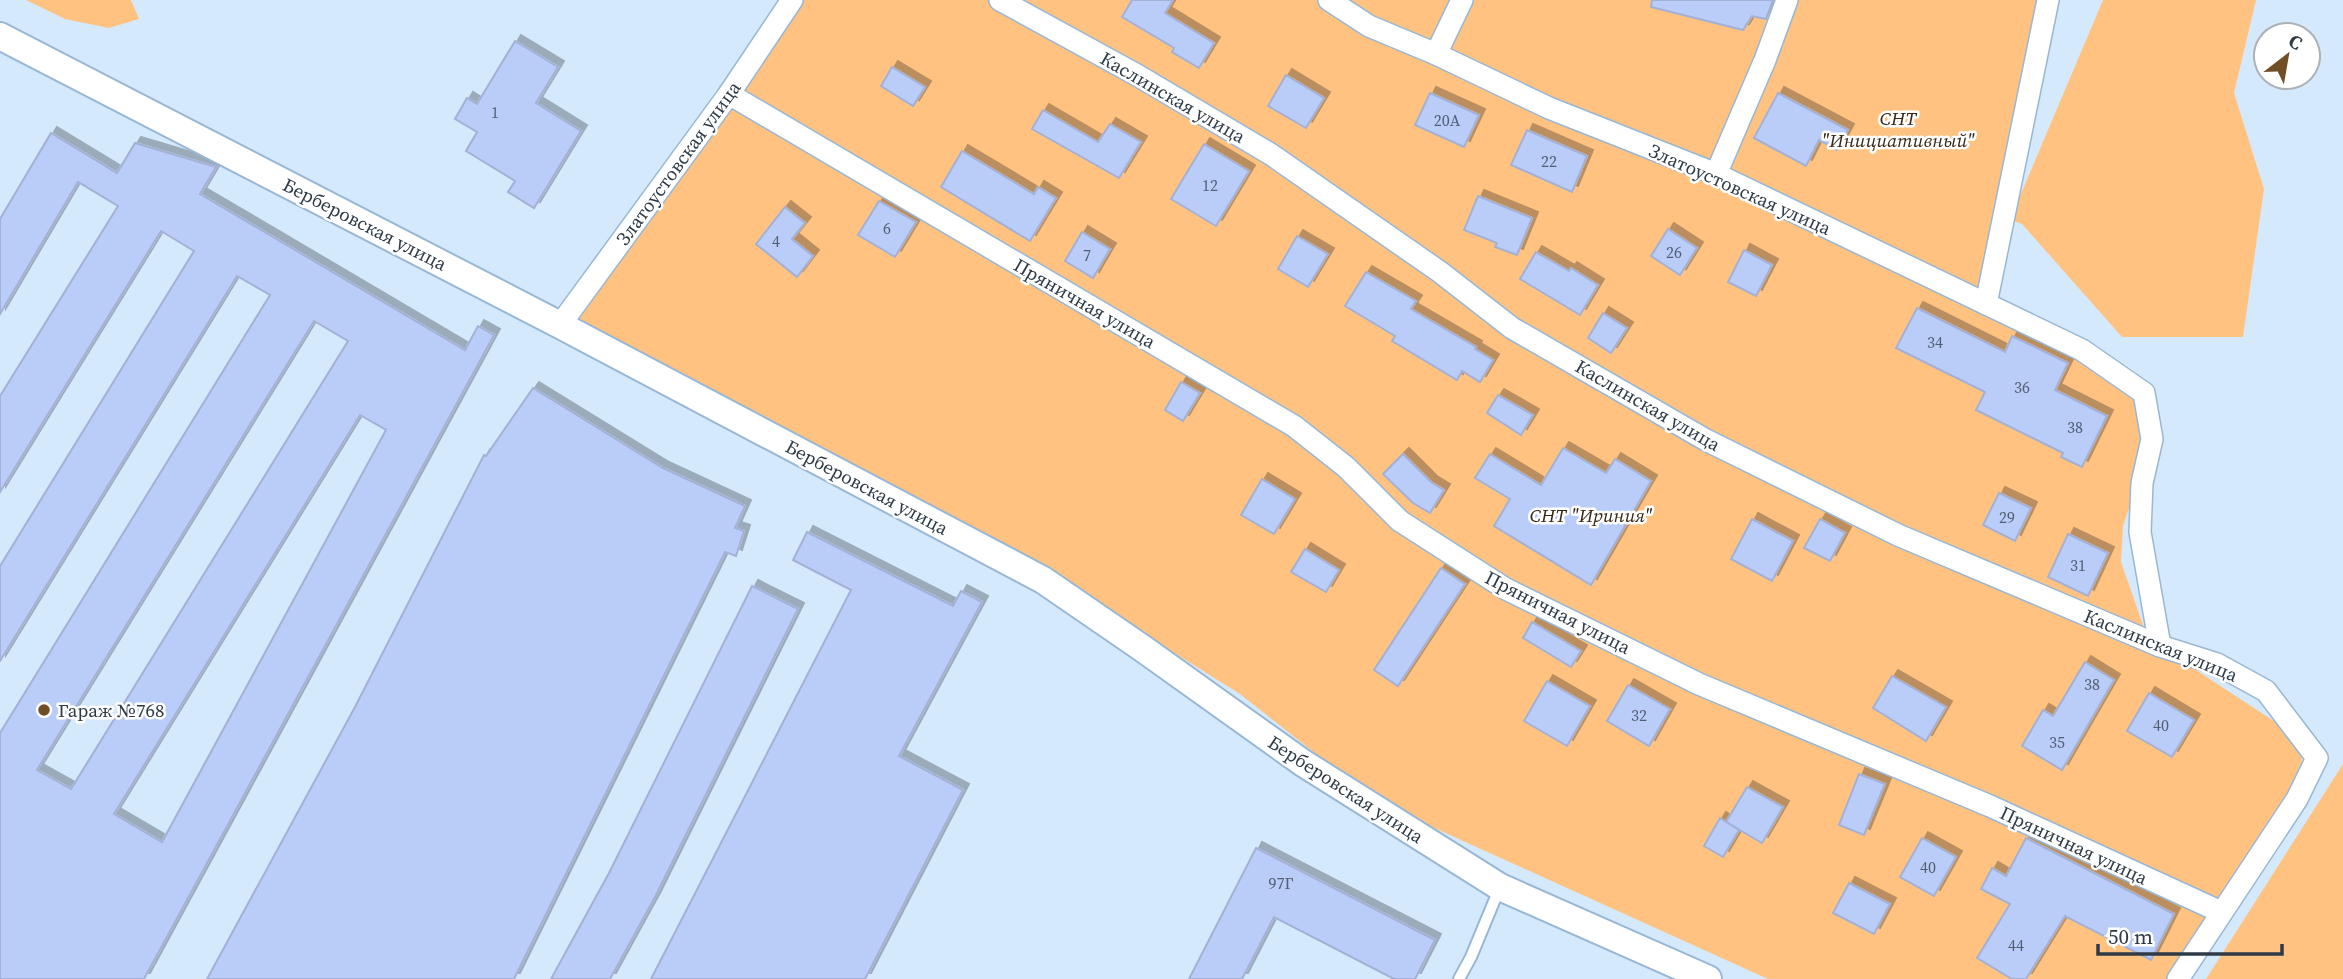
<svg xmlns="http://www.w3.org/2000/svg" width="2343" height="979" font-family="'Source Serif 4',serif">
  <defs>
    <filter id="shadow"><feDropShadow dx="6" dy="-6" stdDeviation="0" flood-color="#0004"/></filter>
  </defs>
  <rect width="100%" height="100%" fill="#d5e9fc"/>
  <g fill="#ffc281">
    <path d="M26,0H131L139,19L109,28L65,19Z"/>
    <path d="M786,0H2057L2012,215L2103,0H2256L2234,93L2264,189L2243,337H2122L2022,224L2011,220L1991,313L2091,366L2140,399L2155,432L2123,526L2121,562L2143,625L2193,668L2303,740L2300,782L2171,979H1768L1377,802L1240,694L1009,550L571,322Z"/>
    <path d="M2343,764V979H2206Z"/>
  </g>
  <g fill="#baccf8" stroke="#a2b1d5" stroke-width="2" fill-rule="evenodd" filter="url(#shadow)">
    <path d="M1132,0H1173L1165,13L1214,43L1199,68L1172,52L1174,48L1122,17Z"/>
    <path d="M1652,0H1773L1766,19L1752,16L1743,30L1651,7Z"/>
    <path d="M515,41L558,67L536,103L581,131L534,208L508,192L515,181L466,151L477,132L455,119L467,98L477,104Z"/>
    <path d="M892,67L925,87L913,106L881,86Z"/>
    <path d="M1286,75L1324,98L1306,128L1268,106Z"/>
    <path d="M1430,93L1479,115L1464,147L1415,125Z"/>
    <path d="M1778,93L1848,130L1837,150L1819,140L1806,166L1754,138Z"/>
    <path d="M1043,110L1098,142L1110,124L1141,142L1119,178L1032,129Z"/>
    <path d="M1527,130L1587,156L1572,192L1511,165Z"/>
    <path d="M51,133L117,173L135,143L216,167L200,194L465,350L478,326L494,335L144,979H0V733L270,295L237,276L0,661V566L194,251L161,231L0,492V396L118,206L78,182L0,314V219ZM314,321L348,341L71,789L37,770ZM360,415L386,430L162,842L114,814Z"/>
    <path d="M1204,144L1249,171L1216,226L1171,199Z"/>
    <path d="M962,151L1034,194L1038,187L1056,198L1030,241L941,187Z"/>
    <path d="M1478,196L1532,218L1517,255L1495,247L1497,243L1464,230Z"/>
    <path d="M879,201L916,222L895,257L858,235Z"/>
    <path d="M785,207L805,223L792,239L813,256L797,277L756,244Z"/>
    <path d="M1668,229L1697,248L1680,275L1651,256Z"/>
    <path d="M1082,232L1110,249L1093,278L1065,261Z"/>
    <path d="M1297,236L1328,254L1308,287L1278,269Z"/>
    <path d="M1744,250L1772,265L1756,296L1728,282Z"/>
    <path d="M1536,252L1569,271L1571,268L1598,285L1580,315L1520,279Z"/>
    <path d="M1366,272L1416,301L1411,309L1476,347L1475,349L1493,360L1480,382L1462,371L1457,380L1392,341L1395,336L1345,306Z"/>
    <path d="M1917,308L2005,352L2012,336L2068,363L2055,390L2107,416L2082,467L2061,457L2063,453L1976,410L1985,392L1896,348Z"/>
    <path d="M1603,313L1627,328L1611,353L1588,338Z"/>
    <path d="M1181,382L1200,393L1183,421L1165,410Z"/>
    <path d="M533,388L663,468L745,506L735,528L744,531L736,556L725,552L514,979H207L355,707L484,455L486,456Z"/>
    <path d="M1498,395L1533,415L1521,435L1487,413Z"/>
    <path d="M1563,448L1606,473L1615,459L1651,481L1591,585L1494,526L1510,499L1475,478L1490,454L1541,485Z"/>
    <path d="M1403,454L1431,482L1444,490L1430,513L1413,503L1383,474Z"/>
    <path d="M1262,479L1295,499L1274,534L1241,515Z"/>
    <path d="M1999,493L2031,508L2015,541L1983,525Z"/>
    <path d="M1752,519L1793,541L1772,581L1731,559Z"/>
    <path d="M1820,519L1845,533L1830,561L1804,548Z"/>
    <path d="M807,532L953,606L961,591L982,602L899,756L963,790L865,979H651L851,590L793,560Z"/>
    <path d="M2068,534L2108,553L2088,596L2048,577Z"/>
    <path d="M1305,549L1339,570L1326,592L1291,572Z"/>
    <path d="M1441,568L1465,584L1398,686L1374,670Z"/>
    <path d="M752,586L798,609L655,897L610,979H551L609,873Z"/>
    <path d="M1532,622L1581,651L1571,667L1523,638Z"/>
    <path d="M2085,662L2114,680L2062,770L2022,746L2043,710L2053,716Z"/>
    <path d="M1892,676L1946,707L1926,741L1873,708Z"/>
    <path d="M1547,681L1590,706L1567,746L1524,721Z"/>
    <path d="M1628,685L1670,709L1649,746L1607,721Z"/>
    <path d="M2149,693L2194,720L2172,757L2127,731Z"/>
    <path d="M1859,774L1885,784L1864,835L1839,825Z"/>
    <path d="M1747,787L1783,807L1762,843L1726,822Z"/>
    <path d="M1720,818L1739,830L1723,857L1704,846Z"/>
    <path d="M1922,838L1956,857L1934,896L1900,877Z"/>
    <path d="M2026,838L2174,914L2151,960L2065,916L2026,979H2012L1977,958L2010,904L1981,889L1992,868L2006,876Z"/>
    <path d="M1256,848L1435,940L1415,979H1394L1274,917L1242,979H1189Z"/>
    <path d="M1849,883L1890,904L1874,934L1833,913Z"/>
  </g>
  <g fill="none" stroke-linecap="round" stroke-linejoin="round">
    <defs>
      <path id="service" d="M1459,979L1471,957L1500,887"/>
      <g id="minor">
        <path d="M1000,0L1137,75L1272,155L1440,272L1512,328L1706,440L1898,535L2160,646L2217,664L2266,691L2317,758L2297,799L2178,979"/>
        <path d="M1329,0L1369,26L1436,54L1549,108L1716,174L2082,350L2144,393L2152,439L2142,483L2140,532L2160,646"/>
        <path d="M1436,54L1462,0"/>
        <path d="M729,94L1294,426L1346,467L1400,521L1506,589L1699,684L1990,806L2221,912"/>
        <path d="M1716,174L1765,60L1787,0"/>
        <path d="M1986,304L2048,0"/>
        <path d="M560,325L729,94L792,0"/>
      </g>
      <path id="tertiary" d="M0,36L560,325L1043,580L1142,648L1303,763L1500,887L1708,979"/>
    </defs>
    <use href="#service" stroke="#98b7d5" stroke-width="14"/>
    <use href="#minor" stroke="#98b7d5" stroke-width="24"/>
    <use href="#tertiary" stroke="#98b7d5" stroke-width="30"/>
    <use href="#service" stroke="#fff" stroke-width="10"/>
    <use href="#minor" stroke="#fff" stroke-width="21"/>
    <use href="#tertiary" stroke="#fff" stroke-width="26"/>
  </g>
  <circle fill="#704e26" stroke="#fff" stroke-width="2.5" cx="44" cy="710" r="7"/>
  <g text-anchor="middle" stroke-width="5" stroke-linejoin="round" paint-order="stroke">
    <g font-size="16" fill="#515f73">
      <text x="495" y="118">1</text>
      <text x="1447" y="126">20А</text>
      <text x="1549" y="167">22</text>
      <text x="1210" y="191">12</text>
      <text x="887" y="234">6</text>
      <text x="776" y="247">4</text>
      <text x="1674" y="258">26</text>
      <text x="1087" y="261">7</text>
      <text x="1935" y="348">34</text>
      <text x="2022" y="393">36</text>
      <text x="2075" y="433">38</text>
      <text x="2007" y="523">29</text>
      <text x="2078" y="571">31</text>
      <text x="2092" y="690">38</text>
      <text x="1639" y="721">32</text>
      <text x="2161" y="731">40</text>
      <text x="2057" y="748">35</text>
      <text x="1928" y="873">40</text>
      <text x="1281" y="889">97Г</text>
      <text x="2016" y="951">44</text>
    </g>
    <g font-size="19" fill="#2e3b47" stroke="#fff">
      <text transform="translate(1173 97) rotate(30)" y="7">Каслинская улица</text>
      <text transform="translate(678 163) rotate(-54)" y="7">Златоустовская улица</text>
      <text transform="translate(1740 189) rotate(24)" y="7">Златоустовская улица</text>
      <text transform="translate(365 224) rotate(27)" y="7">Берберовская улица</text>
      <text transform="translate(1085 303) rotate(30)" y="7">Пряничная улица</text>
      <text transform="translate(1648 405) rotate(30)" y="7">Каслинская улица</text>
      <text transform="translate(867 487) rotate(28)" y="7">Берберовская улица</text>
      <text transform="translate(1558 612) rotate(27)" y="7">Пряничная улица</text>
      <text transform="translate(2161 645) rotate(22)" y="7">Каслинская улица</text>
      <text transform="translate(1346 789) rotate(33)" y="7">Берберовская улица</text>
      <text transform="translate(2074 845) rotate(25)" y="7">Пряничная улица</text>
    </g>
    <g font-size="19" font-style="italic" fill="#382715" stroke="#fff">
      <text x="1898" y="125">СНТ<tspan x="1898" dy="22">"Инициативный"</tspan></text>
      <text x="1591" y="522">СНТ "Ириния"</text>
    </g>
    <g font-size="19" fill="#2e3b47" stroke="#fff" text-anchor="start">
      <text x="58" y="717">Гараж №768</text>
    </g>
  </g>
  <g transform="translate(2287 56) rotate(31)"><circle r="33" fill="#ffffff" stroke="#abb1b5" stroke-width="2"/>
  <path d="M0-5L12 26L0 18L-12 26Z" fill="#704e26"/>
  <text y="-10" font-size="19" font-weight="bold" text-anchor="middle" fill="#2e3b47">С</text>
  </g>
  <path d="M2098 944v10h184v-10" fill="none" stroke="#2e3b47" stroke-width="3.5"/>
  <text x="2108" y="944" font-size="21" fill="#2e3b47" stroke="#ffffff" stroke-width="5" paint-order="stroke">50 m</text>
</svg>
